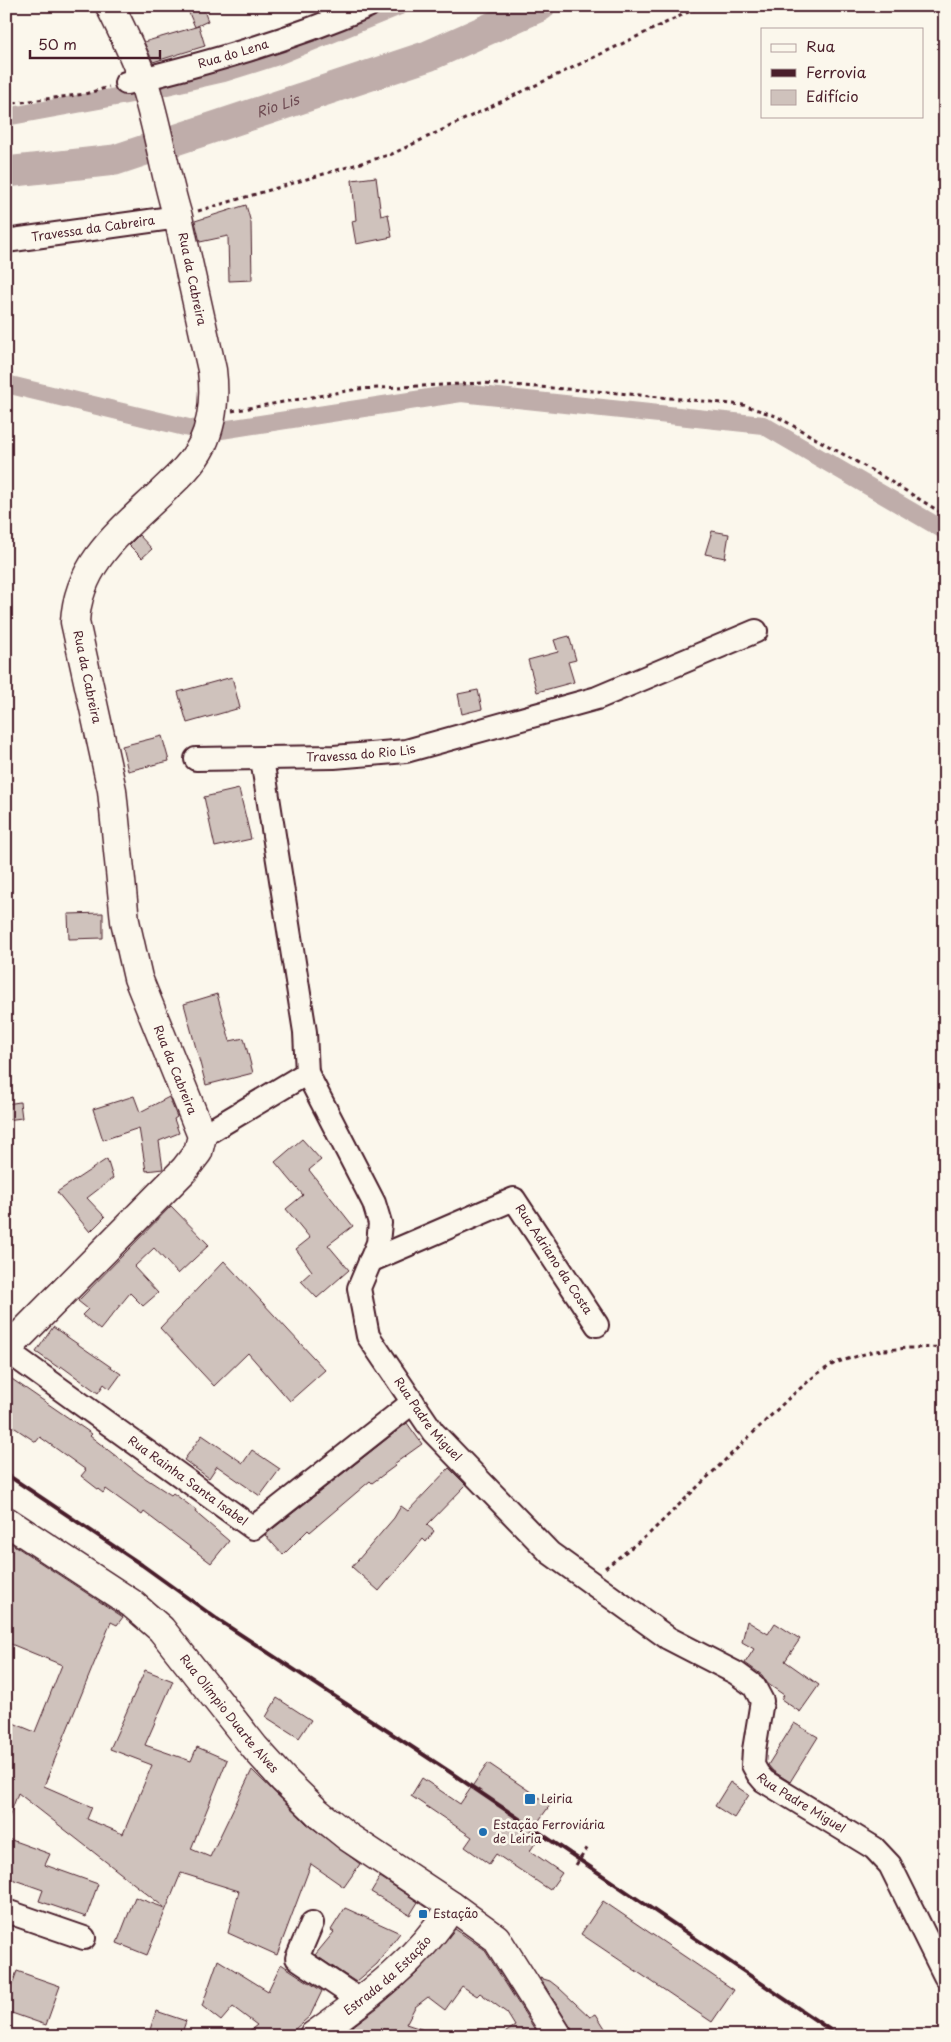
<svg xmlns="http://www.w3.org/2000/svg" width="951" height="2042" font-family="'Playpen Sans',sans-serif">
  <rect width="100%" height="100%" fill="#fbf7ec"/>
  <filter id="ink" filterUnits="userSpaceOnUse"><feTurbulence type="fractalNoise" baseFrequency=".02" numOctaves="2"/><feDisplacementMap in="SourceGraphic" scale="10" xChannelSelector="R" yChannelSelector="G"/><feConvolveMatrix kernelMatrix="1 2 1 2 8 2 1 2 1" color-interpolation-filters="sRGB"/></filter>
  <g filter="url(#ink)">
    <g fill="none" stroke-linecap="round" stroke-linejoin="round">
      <g stroke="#bfadaa" stroke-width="18">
        <path d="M158,88L224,73L275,57L400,6"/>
        <path d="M6,117L132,94"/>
        <path d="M6,384L197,430"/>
        <path d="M215,431L461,393L763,425L942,529L945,532"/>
      </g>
      <path stroke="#bfadaa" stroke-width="31" id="s1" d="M6,172L115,160L428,56L540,6"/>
    </g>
    <g fill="#cfc2bc" stroke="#4a1f2b">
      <path d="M186,6H202L208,21L195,27Z"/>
      <path d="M199,26L205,46L153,62L144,42Z"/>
      <path d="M376,177L381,216L388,214L392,237L356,244L352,221L356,220L352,180Z"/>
      <path d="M246,205L251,223L252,280L229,281L228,236L200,242L195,221Z"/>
      <path d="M712,531L729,534L725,558L705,554Z"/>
      <path d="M139,535L152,549L142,558L129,545Z"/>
      <path d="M569,636L576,660L568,662L574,682L537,692L528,660L558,652L554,640Z"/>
      <path d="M232,677L240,708L187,723L178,692Z"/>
      <path d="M478,690L482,709L462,714L458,694Z"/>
      <path d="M162,736L169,761L128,771L122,746Z"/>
      <path d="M239,789L251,839L215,847L204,797Z"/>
      <path d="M103,913V938L69,939L68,914Z"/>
      <path d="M217,994L230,1041L244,1038L253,1073L206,1085L184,1004Z"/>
      <path d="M134,1096L140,1112L169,1097L177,1117L174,1119L179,1133L159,1141L163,1169L146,1171L139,1128L103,1140L93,1109Z"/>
      <path d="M20,1102L22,1118L6,1120V1104Z"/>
      <path d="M302,1139L321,1160L309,1170L353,1226L328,1245L349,1270L317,1298L301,1281L312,1271L296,1249L310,1238L286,1209L303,1195L275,1162Z"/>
      <path d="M107,1159L113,1178L87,1198L105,1217L90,1232L57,1192Z"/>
      <path d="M171,1206L209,1245L178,1274L154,1248L134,1267L158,1293L143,1306L130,1293L100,1330L82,1315L88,1309L78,1301Z"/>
      <path d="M224,1261L325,1370L290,1401L248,1353L214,1386L160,1328Z"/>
      <path d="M53,1327L121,1374L110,1389L104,1384L98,1393L61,1366L59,1368L36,1352Z"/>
      <path d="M6,1375L92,1434L90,1436L139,1474L171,1495L173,1493L196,1510L195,1512L229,1541L211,1563L144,1512L142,1515L106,1489L103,1493L81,1476L86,1470L40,1437L36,1442L6,1422Z"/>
      <path d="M407,1423L422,1444L394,1464L395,1466L372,1483L370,1481L310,1532L308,1530L283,1555L265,1535Z"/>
      <path d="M202,1435L243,1463L252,1450L280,1469L260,1496L217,1466L209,1478L184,1460Z"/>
      <path d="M449,1468L466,1485L427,1525L434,1531L426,1542L423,1539L379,1591L352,1567L394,1518L401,1506L408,1511Z"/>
      <path d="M6,1540L123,1617L117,1625L111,1622L44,1786L92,1807L87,1819L123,1834L152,1765L110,1749L145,1670L173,1681L145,1745L191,1761L197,1747L227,1760L191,1849L210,1857L252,1770L307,1824L360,1864L344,1887L311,1864L277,1955L228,1933L239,1891L181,1873L147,1955L117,1943L135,1897L165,1908L18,1793L8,1820L6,1819V1720L35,1732L62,1665L6,1642Z"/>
      <path d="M747,1621L768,1634L775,1623L800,1639L785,1661L819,1685L800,1712L781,1699L784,1695L768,1684L762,1675L745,1663L754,1649L742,1642Z"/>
      <path d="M277,1698L311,1720L299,1738L266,1717Z"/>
      <path d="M794,1723L818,1737L790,1782L773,1771L768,1765Z"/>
      <path d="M488,1763L550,1805L530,1833L538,1839L530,1851L562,1873L550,1890L496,1854L489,1864L465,1847L472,1837L411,1796L422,1778L460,1804Z"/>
      <path d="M730,1782L749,1795L734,1818L715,1806Z"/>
      <path d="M6,1838L50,1854L45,1865L98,1884L86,1917L39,1901L43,1890L6,1877Z"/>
      <path d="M380,1877L418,1902L410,1915L371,1892Z"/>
      <path d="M603,1901L734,1990L712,2022L581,1934Z"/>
      <path d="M345,1908L400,1933L377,1964L356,1982L315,1955L334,1932L331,1930Z"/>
      <path d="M455,1929L484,1949L539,2036H500L515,2026L507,2013L480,1993L477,1996L462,1986L445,2010L428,1997L415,2007L406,2024L433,2033V2036H340L381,2005L417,1973Z"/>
      <path d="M218,1960L268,1991L281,1964L322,1991L310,2016L287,2036H243L257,2025L233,2007L221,2021L202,2006Z"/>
      <path d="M17,1971L60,1986L46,2025L6,2011V2001Z"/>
      <path d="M540,1978L550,1981L559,1988L590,2017L596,2014L610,2036H574L571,2028Z"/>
      <path d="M156,2011L186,2021L181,2036H148Z"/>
    </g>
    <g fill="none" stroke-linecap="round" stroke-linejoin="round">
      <defs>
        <g id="minor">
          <path id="s2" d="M126,83C208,63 290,40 368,6"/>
          <path id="s3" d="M6,241L178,217"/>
          <path id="s4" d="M196,759L334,757L406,751L597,698L756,631"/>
          <path d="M262,759L305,1032L307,1073"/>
          <path id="s5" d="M202,1136L307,1073L374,1203L380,1223L378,1243L359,1288L368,1336L433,1432L550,1553L668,1638L736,1673L754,1686L762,1701L754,1750L753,1765L758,1774L764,1781L874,1848L890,1865L945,1976"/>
          <path id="s6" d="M370,1261L514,1199L597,1325"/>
          <path id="s7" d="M6,1350L253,1528L413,1402"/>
          <path d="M6,1911L84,1938"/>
          <path d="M312,1923L297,1958L361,2001"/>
        </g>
        <g id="major">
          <path d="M6,1350L185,1169L198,1152L202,1136L138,978L125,921L112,790L75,622C78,561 125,528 165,489C179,476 193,463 202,445C213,422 215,395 212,370L178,217C164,172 158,125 143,80C134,55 122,30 110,6"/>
          <path id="s8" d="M6,1521L131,1603L161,1629L255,1748L284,1780L317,1812L348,1837L452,1906L496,1938L558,2036"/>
          <path id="s9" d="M313,2036C367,1997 417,1962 452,1906"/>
        </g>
      </defs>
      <use href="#minor" stroke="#4a1f2b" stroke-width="26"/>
      <use href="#major" stroke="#4a1f2b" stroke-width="31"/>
      <g stroke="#4a1f2b" stroke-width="3" stroke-dasharray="4 4" stroke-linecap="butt">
        <path d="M6,104L85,94L109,87"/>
        <path d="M198,211L392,154L701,6"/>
        <path d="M232,411L358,389L482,383L608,392L743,405L776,416L885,478L945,515"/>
        <path d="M605,1568L650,1533L790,1397L817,1374L835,1363L874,1351L908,1348L945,1347"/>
        <path d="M576,1865L588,1847"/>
      </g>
      <use href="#minor" stroke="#fbf7ec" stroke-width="22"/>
      <use href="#major" stroke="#fbf7ec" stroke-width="28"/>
      <path stroke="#4a1f2b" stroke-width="4" d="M6,1474L142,1565L217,1619L450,1772L839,2036"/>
    </g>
  </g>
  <g fill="#1f6fb2" stroke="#fbf7ec" stroke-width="2">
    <rect x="524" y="1793" width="12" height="12" rx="2.5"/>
    <circle cx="483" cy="1832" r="5"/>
    <rect x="418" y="1909" width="10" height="10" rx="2.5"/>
  </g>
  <g text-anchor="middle" stroke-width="5" stroke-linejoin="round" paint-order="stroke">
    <g font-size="12" fill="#4a1f2b" stroke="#fbf7ec">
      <text dy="4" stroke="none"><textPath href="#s2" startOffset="111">Rua do Lena</textPath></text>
      <text dy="4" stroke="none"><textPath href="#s3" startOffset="88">Travessa da Cabreira</textPath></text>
      <text transform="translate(192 279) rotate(78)" y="4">Rua da Cabreira</text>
      <text transform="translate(87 677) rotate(78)" y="4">Rua da Cabreira</text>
      <text dy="4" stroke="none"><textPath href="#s4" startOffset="165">Travessa do Rio Lis</textPath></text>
      <text transform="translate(175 1070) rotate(68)" y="4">Rua da Cabreira</text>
      <text dy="4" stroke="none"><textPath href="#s6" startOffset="229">Rua Adriano da Costa</textPath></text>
      <text dy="4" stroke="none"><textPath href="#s5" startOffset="510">Rua Padre Miguel</textPath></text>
      <text dy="4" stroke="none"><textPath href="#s7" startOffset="224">Rua Rainha Santa Isabel</textPath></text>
      <text dy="4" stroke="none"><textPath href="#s8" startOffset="298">Rua Olímpio Duarte Alves</textPath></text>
      <text dy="4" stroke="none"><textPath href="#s5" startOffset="1080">Rua Padre Miguel</textPath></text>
      <text dy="4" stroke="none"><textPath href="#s9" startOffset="96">Estrada da Estação</textPath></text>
    </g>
    <g font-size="12" fill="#4a1f2b" stroke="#fbf7ec" text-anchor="start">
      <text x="541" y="1803">Leiria</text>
      <text x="493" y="1829">Estação Ferroviária<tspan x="493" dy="14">de Leiria</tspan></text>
      <text x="433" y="1918">Estação</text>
    </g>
    <g font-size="14" font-style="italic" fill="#6d4a51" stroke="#fbf7ec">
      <text dy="5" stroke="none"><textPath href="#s1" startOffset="281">Rio Lis</textPath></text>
    </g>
  </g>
  <rect width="951" height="2042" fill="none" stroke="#fbf7ec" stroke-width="25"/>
  <rect x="12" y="12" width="926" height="2017" fill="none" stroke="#4a1f2b" stroke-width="2" filter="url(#ink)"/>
  <rect x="761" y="28" width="162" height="90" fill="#fbf7ec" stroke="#b4a19f"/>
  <rect x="771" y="44" width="25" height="8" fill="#fbf7ec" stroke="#b4a19f"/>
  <text x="806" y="52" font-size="15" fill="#4a1f2b">Rua</text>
  <rect x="771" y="69" width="25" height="8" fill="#4a1f2b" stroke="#b4a19f"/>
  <text x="806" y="78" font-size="15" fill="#4a1f2b">Ferrovia</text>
  <rect x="771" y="90" width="25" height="15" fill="#cfc2bc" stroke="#b4a19f"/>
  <text x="806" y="102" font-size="15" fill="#4a1f2b">Edifício</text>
  <path d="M30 50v8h130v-8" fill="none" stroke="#4a1f2b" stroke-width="2.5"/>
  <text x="38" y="50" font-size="15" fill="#4a1f2b" stroke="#fbf7ec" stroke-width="4" paint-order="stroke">50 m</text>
</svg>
